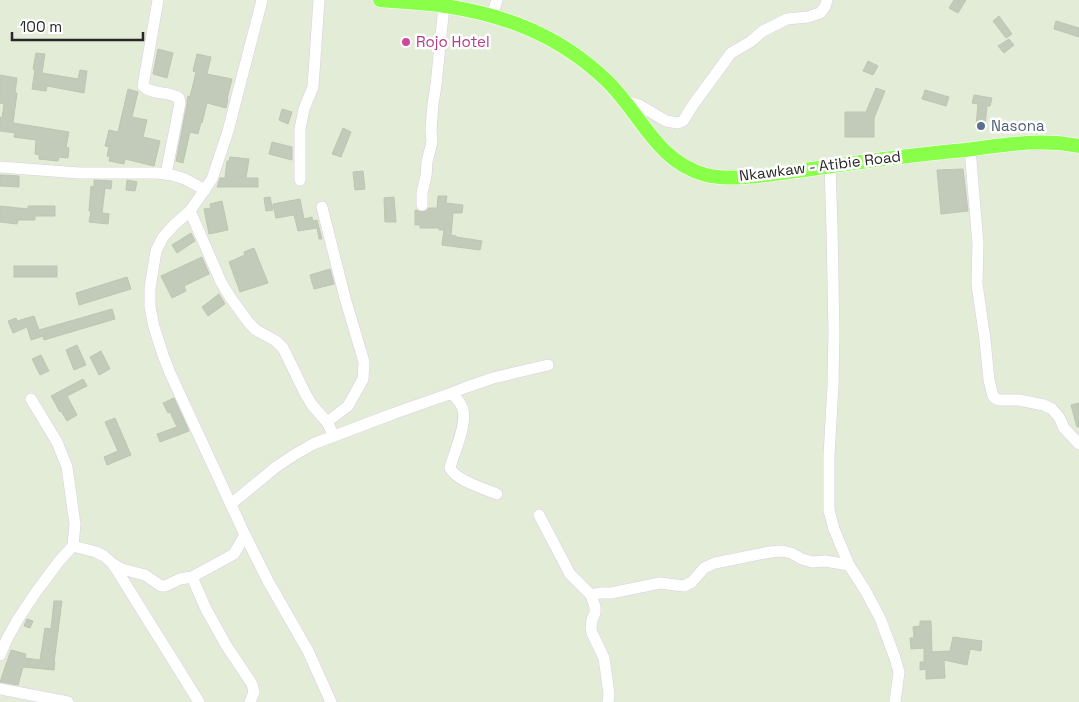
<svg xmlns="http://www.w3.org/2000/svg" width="1079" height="702" font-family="'Space Grotesk',sans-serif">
  <rect width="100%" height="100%" fill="#e3ecd7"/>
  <g fill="#c2caba" stroke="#bbc7b1">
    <path d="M954,0H966L958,13L949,8Z"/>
    <path d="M999,16L1012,34L1006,38L993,21Z"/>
    <path d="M1056,21L1079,28V37L1054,29Z"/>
    <path d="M1009,39L1014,45L1004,53L998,46Z"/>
    <path d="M158,49L173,53L167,78L153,74Z"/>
    <path d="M36,53L45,54L42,73L78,79L80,70L87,71L84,93L47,86L46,91L32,89L35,70L33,69Z"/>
    <path d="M197,54L211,57L207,74L232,79L227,99H228L226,108L207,103L202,123L201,122L198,134L190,132L183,163L176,161L187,104V100L188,96L190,97L196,72L193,71Z"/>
    <path d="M868,61L878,66L873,75L863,71Z"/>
    <path d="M0,75L17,78L15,93H17L13,123L69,132L66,147L69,148L68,158L59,157L58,161L39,159V155L35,154L36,140L14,137L15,133L0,131V117L2,118L4,104L0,103Z"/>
    <path d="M876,88L885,91L874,118V137H845V112H866Z"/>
    <path d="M128,89L138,92L132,117L147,120L143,137L160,141L154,166L125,159L124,164L109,161L110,157L107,156L109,147L105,146L109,130L118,132Z"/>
    <path d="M925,90L949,97L946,106L922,99Z"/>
    <path d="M974,95L992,98L990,106H987L985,127L976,126L978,104L972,103Z"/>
    <path d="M282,109L292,112L288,124L279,120Z"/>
    <path d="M343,128L351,132L341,157L332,154Z"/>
    <path d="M272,142L292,147V160L269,154Z"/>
    <path d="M230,157L249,159L246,178H258V187H217L220,178H225L227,161H229Z"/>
    <path d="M963,169L968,211L941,214L937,170Z"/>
    <path d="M363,171L365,189L355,190L353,172Z"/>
    <path d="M0,175L19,176V187L0,186Z"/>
    <path d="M94,180L112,181L111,189L105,188L102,213L109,214L108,224L89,222L91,211H89L91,186L94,187Z"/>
    <path d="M127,180L137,182L135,191L126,190Z"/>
    <path d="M438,196H447L446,203L463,205L462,213H453L451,235L456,236V237L482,241L480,250L442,245L444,230H439V228H420V225H415V210L422,212L426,211L429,208H437Z"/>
    <path d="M270,197L273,210L266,211L264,198Z"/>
    <path d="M394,197L396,222H385L384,198Z"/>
    <path d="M300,199L304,219L312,217L313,221L317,220L322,239H319L317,228L298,231L294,215L276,218L273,204Z"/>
    <path d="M222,201L228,230L209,234L204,209L211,208L210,204Z"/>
    <path d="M0,206L28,209V206H55V216H35V220H18L17,224L0,222Z"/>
    <path d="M191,233L195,241L177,253L172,245Z"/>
    <path d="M254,248L268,283L240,292L229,262L245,255L244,252Z"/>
    <path d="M202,257L209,274L184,286L186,291L172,298L161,276Z"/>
    <rect x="14" y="266" width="43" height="11"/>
    <path d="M330,269L334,284L314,289L310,275Z"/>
    <path d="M127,277L131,289L79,305L76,293Z"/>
    <path d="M219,294L225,304L208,316L202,307Z"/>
    <path d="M112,309L115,319L44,340L43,336L31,340L27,327L13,333L8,321L16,318L17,321L34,316L39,330Z"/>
    <path d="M77,345L86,365L74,370L66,350Z"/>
    <path d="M101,351L110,369L99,375L90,357Z"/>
    <path d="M41,355L49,371L40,375L32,359Z"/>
    <path d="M83,379L87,386L67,396L77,415L67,421L61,411L60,412L51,396Z"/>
    <path d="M174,398L189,431L160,442L157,434L177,427L170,412L168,413L163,403Z"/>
    <path d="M1079,403V427H1077L1071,405Z"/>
    <path d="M115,418L131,455L107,465L104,457L118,451L105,422Z"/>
    <path d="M54,601H62L54,662H55L54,670L23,667L18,685L0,682L11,650L26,654L25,658L40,660L45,628L51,629Z"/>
    <path d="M27,619L33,621L30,628L24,626Z"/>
    <path d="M920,621H931L932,652L950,651L953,637L982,641L981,651L970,649L967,665L944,660L945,678L926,679V669L920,670V662H924V648L911,649L910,638H914L913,627L920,626Z"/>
  </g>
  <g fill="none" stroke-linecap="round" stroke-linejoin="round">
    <defs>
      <g id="minor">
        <path d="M158,0L143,86C152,95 169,91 179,98L180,103L166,174"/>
        <path d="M262,0L228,131L212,179L190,211L175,224L163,237L156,251L150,288V307L154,327L163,355L170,373L245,535L268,581L308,651L331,702"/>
        <path d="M492,16L497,0"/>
        <path d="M626,101L639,105L666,121L678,123L683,121L693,105L731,53L750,42L763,31L787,19L808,17L820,13L825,7L827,0"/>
        <path d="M970,149L978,244L977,284L985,340L989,380L993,396L995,398L999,400H1019L1044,405L1052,409L1059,417L1064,428L1079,444"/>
        <path d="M830,166L832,228L834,332L833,385L829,456V510L834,529L849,565L865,590L880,618L895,658L899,672L895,702"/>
        <path d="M0,167L79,173H158L172,175L185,179L205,190"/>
        <path d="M300,180V129L304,109L313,87L319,0"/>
        <path d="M422,205V193L426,176L427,162L432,142L431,130L433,104L436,85L444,6"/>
        <path d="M322,207L345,298L364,362L363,379L348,406L327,422"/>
        <path d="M190,211L221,282L230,297L249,323L256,330L276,341L283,348L305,393L312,405L327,422L334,436"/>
        <path d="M452,393C456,398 462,404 463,410C467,424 454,453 450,468C455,480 485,489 497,494"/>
        <path d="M231,504L276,467L294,455L313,444L395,413L452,393L464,388L493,378L548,365"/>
        <path d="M539,515L570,574L591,595L595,607V613L592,620L591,628L592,633L604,658L609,694L608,702"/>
        <path d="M73,546L96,552L104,556L113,564L122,569L145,575L161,586H165L180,579L192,577L234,554L245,535"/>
        <path d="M113,564L199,702"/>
        <path d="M192,577L206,609L226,645L252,684L254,692L250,702"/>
        <path d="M591,595L600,593H611L660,583L684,586L692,582L704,568L715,563L770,552L782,551L791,553L802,559L812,562L825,561L849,565"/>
        <path d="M0,655L7,639L18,619L36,592L60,560L73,546L75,524L67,467L57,442L31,399"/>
        <path d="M0,689L68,702"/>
      </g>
      <path id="major" d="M380,0C401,2 423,3 445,6C506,15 560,36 606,80C640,112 656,162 706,175C735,182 776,173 805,170C858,162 912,155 965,150C1005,145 1039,138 1079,146"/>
    </defs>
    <use href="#minor" stroke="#dccce3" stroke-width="12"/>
    <use href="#major" stroke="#fff" stroke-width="15"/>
    <use href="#minor" stroke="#fff" stroke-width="11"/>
    <use href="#major" stroke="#89ff49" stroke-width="14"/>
  </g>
  <circle fill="#d1479c" stroke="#fff" stroke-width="2" cx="406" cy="42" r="5"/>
  <circle fill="#5c6f8a" stroke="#fff" stroke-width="2" cx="981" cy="126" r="5"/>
  <g text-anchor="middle" stroke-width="5" stroke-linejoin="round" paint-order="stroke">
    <g font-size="15" fill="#b23c85" stroke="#fff" text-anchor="start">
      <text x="416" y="47">Rojo Hotel</text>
    </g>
    <g font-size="15" fill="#4e5e75" stroke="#fff" text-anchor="start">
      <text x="991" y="131">Nasona</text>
    </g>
    <g font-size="15" fill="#272727" stroke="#fff">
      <text transform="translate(820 166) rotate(-7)" y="5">Nkawkaw - Atibie Road</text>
    </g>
  </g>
  <path d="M12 32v8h131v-8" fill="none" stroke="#272727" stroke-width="2.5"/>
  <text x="20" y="32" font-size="15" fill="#272727" stroke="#ffffff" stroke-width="4" paint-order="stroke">100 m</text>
</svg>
